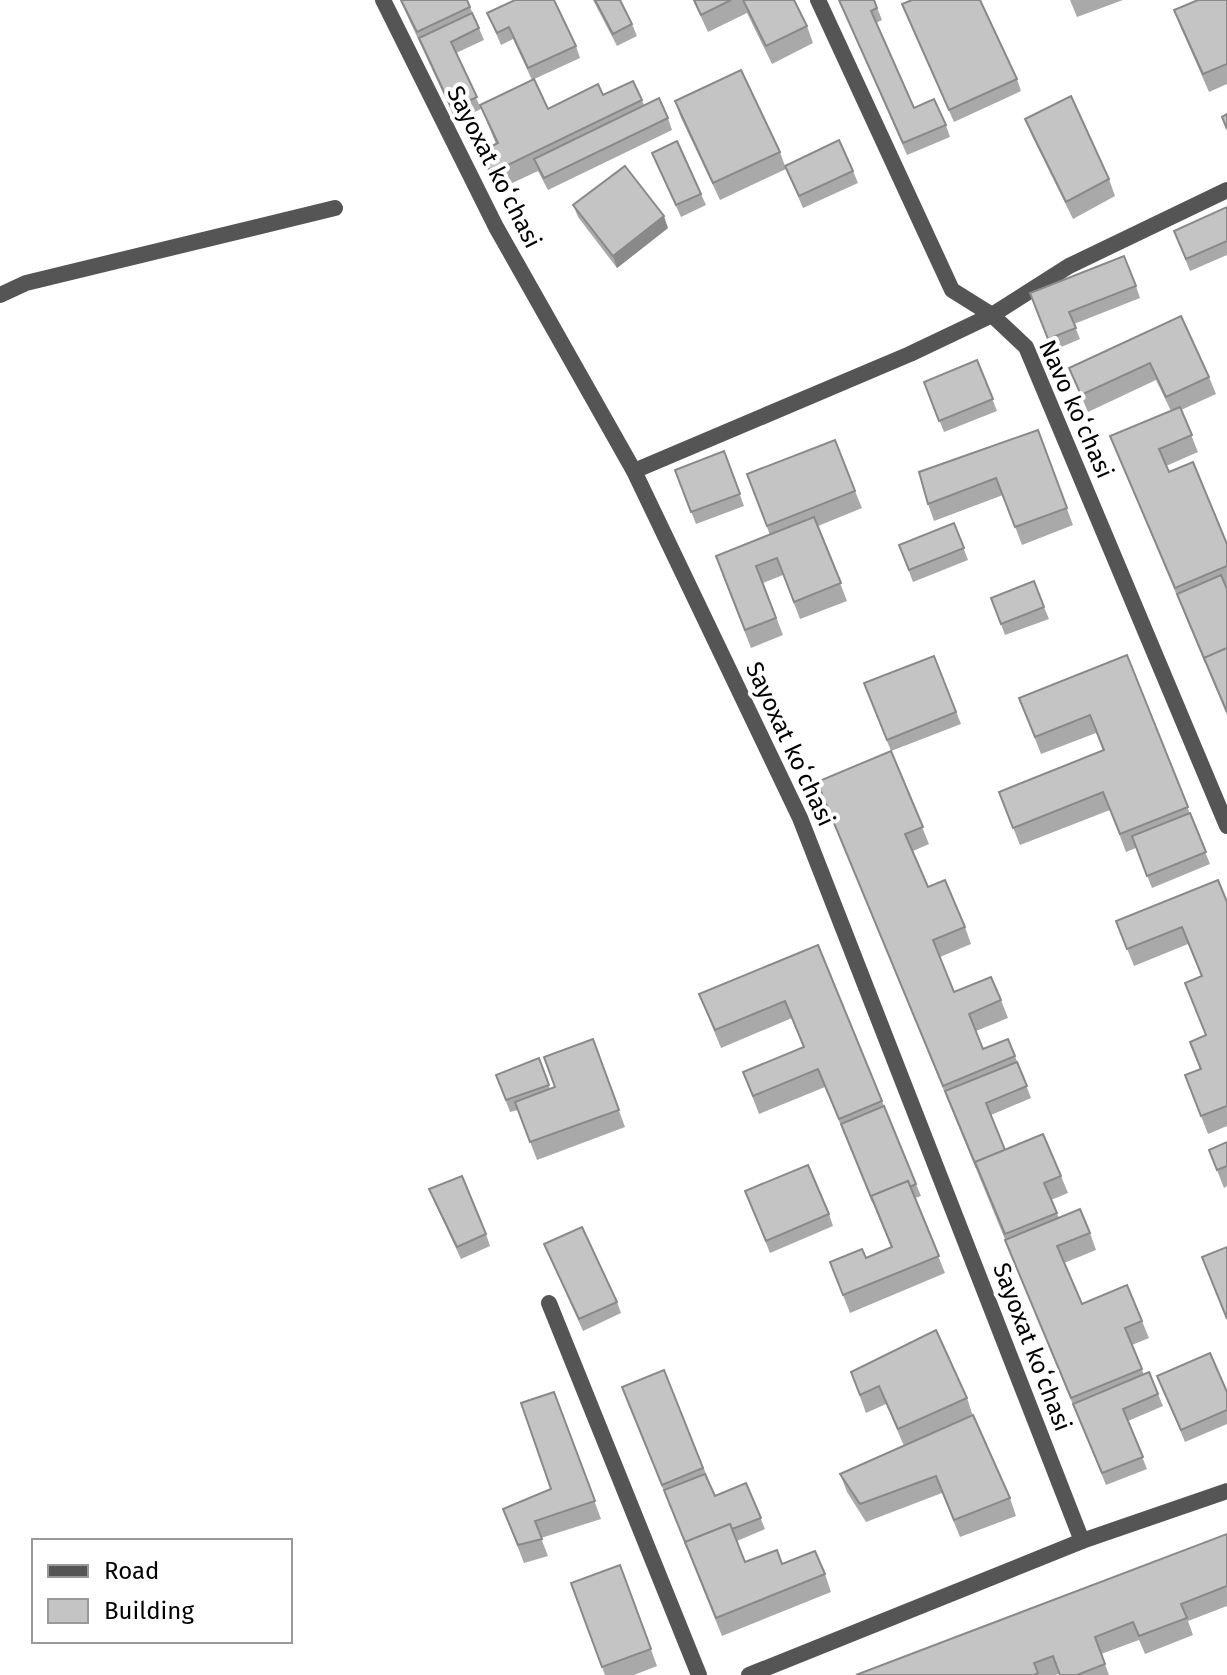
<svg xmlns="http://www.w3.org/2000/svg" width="1227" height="1675" font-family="'Fira Sans',sans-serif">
  <rect width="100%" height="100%" fill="#fff"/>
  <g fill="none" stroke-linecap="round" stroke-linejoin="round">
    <g stroke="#555" stroke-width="16">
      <path d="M383,0L496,227L634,471L800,818L1082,1541"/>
      <path d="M818,0L952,290L992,315L1026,347L1227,826"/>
      <path d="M0,295L26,283L335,208"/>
      <path d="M634,471L910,354L992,315L1069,266L1227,190"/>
      <path d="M549,1303L699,1675"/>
      <path d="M749,1675L1082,1541L1227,1491"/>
    </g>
  </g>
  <g fill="#a9a9a9">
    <path d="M400,0H467L484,40L456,53L481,109L456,121Z"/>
    <path d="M593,0H620L632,24L637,36L617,46Z"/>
    <path d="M693,0H794L807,26L813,43L772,64L747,13L708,32Z"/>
    <path d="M839,0H874L882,20L876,23L914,108L946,125L950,137L907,155Z"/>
    <path d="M1070,0H1123L1077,17Z"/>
    <path d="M1227,0V84L1209,92L1181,28L1174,10Z"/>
    <path d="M902,4L1017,79L1021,91L954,122Z"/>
    <path d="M487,13L576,46L580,58L532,80L513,39L501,45Z"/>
    <path d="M603,95L642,100L644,105L668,118L672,130L548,190L538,171L497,190L487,169L480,152L496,144L480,105L548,109Z"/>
    <path d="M675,101L780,152L786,169L720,200L681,118Z"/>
    <path d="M1025,119L1109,179L1115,196L1073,219L1032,136Z"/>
    <path d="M652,153L701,194L706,205L681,217Z"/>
    <path d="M785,166L853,171L858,183L803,208Z"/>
    <path d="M573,205L668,228L617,268L578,217Z"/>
    <path d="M1227,207V255L1190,271L1174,231Z"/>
    <path d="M1136,286L1140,298L1074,324L1080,339L1052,351L1030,293Z"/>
    <path d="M1181,316L1209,377L1216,394L1181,410L1198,452L1166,466L1169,472L1227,544V715L1110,436L1171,411L1156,380L1088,412L1069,368Z"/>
    <path d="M977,360L997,411L944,432L924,382Z"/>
    <path d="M1038,430L1073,525L1022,545L1003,495L934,521L928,504Z"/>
    <path d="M724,451L744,506L696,524L675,470Z"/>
    <path d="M747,474L855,491L862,508L818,526L847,601L800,619L783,575L763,583L783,635L751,648L722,574L770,535Z"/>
    <path d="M954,523L968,560L913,582L899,545Z"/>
    <path d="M991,598L1044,607L1049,619L1005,635Z"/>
    <path d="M1127,655L1210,864L1152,888L1136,848L1126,852L1110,810L1020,845L999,792L1103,751L1096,733L1041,754L1019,698Z"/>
    <path d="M934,656L961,724L891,751L929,844L913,851L928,887L965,927L971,944L940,957L954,992L1001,1000L1008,1018L976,1031L983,1049L1015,1056L1031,1098L991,1115L1005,1150L1061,1176L1068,1193L1051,1200L1059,1218L1090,1233L1096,1250L1064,1263L1082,1304L1142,1321L1149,1338L1132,1345L1144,1375L1149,1372L1163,1406L1128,1421L1147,1469L1106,1485L817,782L891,751L864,683Z"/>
    <path d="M1227,902V1126L1208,1134L1185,1075L1200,1069L1190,1042L1206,1036L1185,983L1202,977L1188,944L1134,966L1116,921Z"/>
    <path d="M818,945L916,1184L921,1196L915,1198L945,1273L850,1313L830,1262L866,1258L891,1247L825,1087L759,1114L743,1072L804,1047L792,1018L721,1048L699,994Z"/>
    <path d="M593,1039L625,1127L537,1160L518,1110L510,1112L496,1075L539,1058L550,1089L555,1087Z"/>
    <path d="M1227,1142V1186L1224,1188L1209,1150Z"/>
    <path d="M429,1189L486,1234L490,1246L461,1259L434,1201Z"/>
    <path d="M745,1191L829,1214L833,1226L770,1253Z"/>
    <path d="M544,1244L617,1302L621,1313L583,1331Z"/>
    <path d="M664,1370L715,1496L746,1483L765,1529L737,1541L745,1562L782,1564L825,1574L831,1592L722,1636L622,1387Z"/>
    <path d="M851,1372L967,1398L973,1416L1010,1498L1016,1516L960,1537L942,1493L866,1522L847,1492L840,1474L904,1446L886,1404L866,1413Z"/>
    <path d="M1157,1376L1227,1392V1424L1185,1442Z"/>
    <path d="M554,1392L601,1519L541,1538L548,1556L524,1563L503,1509L551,1489Z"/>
    <path d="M1227,1534V1606L1188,1621L1193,1635L1145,1654L1139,1640L1101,1654L1109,1675H1060L1059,1674L1056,1675H856Z"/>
    <path d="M620,1565L657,1666L634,1675H605L571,1583Z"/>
  </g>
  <path fill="#898989" d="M664,216L668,228L617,268L613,256Z"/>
  <g fill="#c4c4c4" stroke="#898989" stroke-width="2">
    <path d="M401,0H467L470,7L417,32Z"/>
    <path d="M515,0H554L576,46L528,68L509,27L497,33L487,13Z"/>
    <path d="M595,0H620L632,24L613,34Z"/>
    <path d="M694,0H731L701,15Z"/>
    <path d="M743,0H794L807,26L766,46Z"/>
    <path d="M839,0H874L877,8L871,11L914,108L934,99L946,125L903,143Z"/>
    <path d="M912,0H980L1017,79L949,110L902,4Z"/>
    <path d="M1198,0H1227V64L1203,74L1174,10Z"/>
    <path d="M472,13L479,28L451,42L477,97L452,109L419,38Z"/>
    <path d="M741,70L780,152L713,183L675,101Z"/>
    <path d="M534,79L548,109L598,84L603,95L633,81L642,100L491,173L480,152L498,143L480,105Z"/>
    <path d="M1071,96L1109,179L1066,202L1025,119Z"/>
    <path d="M659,98L668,118L544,178L534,159Z"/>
    <path d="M1227,114V129L1222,117Z"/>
    <path d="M839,140L853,171L799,196L785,166Z"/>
    <path d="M677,141L701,194L676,205L652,153Z"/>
    <path d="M625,166L664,216L613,256L573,205Z"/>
    <path d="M1227,207V241L1186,259L1174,231Z"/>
    <path d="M1124,256L1136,286L1069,312L1076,328L1048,339L1030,293Z"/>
    <path d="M1181,316L1209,377L1166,397L1150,363L1081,395L1069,368Z"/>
    <path d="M977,360L993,399L939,421L924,382Z"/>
    <path d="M1180,407L1192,435L1159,449L1169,472L1193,462L1227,544V566L1175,588L1110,436Z"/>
    <path d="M1038,430L1067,508L1015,527L996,478L928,504L919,472Z"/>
    <path d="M835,440L855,491L767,526L747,474Z"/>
    <path d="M724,451L740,494L691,512L675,470Z"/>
    <path d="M814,517L841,583L794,602L777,558L756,566L776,618L745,630L716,556Z"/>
    <path d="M954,523L964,548L909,570L899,545Z"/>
    <path d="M1221,575L1227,589V648L1204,658L1206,663L1177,594Z"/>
    <path d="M1034,581L1044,607L1001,624L991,598Z"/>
    <path d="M1227,648V712L1204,658Z"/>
    <path d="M1127,655L1188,807L1120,834L1103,792L1013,828L999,792L1104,750L1090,715L1035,737L1019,698Z"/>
    <path d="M934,656L956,712L887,740L864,683Z"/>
    <path d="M891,751L923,827L905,834L928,887L945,880L965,927L933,940L954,992L991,977L1001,1000L969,1014L983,1049L1008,1039L1015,1056L943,1086L817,782Z"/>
    <path d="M1190,813L1206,852L1147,876L1132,836Z"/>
    <path d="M1218,880L1227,902V1106L1201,1116L1185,1075L1201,1069L1190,1042L1206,1035L1185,983L1202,976L1182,927L1127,949L1116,921Z"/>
    <path d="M818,945L882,1101L839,1119L818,1069L753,1096L743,1072L804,1047L785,1001L715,1030L699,994Z"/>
    <path d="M593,1039L619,1110L530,1142L515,1102L555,1087L544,1057Z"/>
    <path d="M539,1058L549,1085L506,1100L496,1075Z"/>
    <path d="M1017,1062L1027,1086L986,1103L1005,1150L975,1162L977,1168L945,1091Z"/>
    <path d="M884,1106L916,1184L910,1187L908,1181L871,1196L873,1202L841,1124Z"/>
    <path d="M1043,1134L1061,1176L1044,1183L1057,1213L1005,1234L975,1162Z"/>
    <path d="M1227,1142V1166L1217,1170L1209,1150Z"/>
    <path d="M808,1165L829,1214L766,1241L745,1191Z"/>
    <path d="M462,1176L486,1234L457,1247L429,1189Z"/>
    <path d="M908,1181L939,1256L843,1295L830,1262L862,1249L866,1258L892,1247L871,1196Z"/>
    <path d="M1080,1209L1090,1233L1057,1246L1082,1304L1127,1285L1142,1321L1125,1328L1142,1369L1071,1398L1005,1240Z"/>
    <path d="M582,1227L617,1302L579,1319L544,1244Z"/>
    <path d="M1227,1247V1319L1202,1257Z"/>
    <path d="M936,1330L967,1398L898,1429L879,1386L860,1395L851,1372Z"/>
    <path d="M1210,1353L1227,1392V1410L1181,1430L1157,1376Z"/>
    <path d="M664,1370L703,1468L662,1485L622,1387Z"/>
    <path d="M1149,1372L1158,1394L1123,1409L1143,1457L1102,1473L1073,1404Z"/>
    <path d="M554,1392L595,1501L535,1521L542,1539L518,1545L503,1509L551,1489L521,1403Z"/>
    <path d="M973,1415L1010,1498L954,1520L936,1476L860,1504L840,1474Z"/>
    <path d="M705,1474L715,1496L746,1483L761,1518L732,1529L730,1524L685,1542L687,1547L664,1490Z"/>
    <path d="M730,1524L745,1562L777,1550L782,1564L815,1551L825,1574L716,1618L685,1542Z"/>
    <path d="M1227,1534V1586L1181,1604L1187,1618L1139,1636L1133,1622L1095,1637L1105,1664L1077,1675H1060L1053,1656L1034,1663L1038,1673L1034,1675H856Z"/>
    <path d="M620,1565L651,1649L602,1667L571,1583Z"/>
  </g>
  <g text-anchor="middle" stroke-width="8" stroke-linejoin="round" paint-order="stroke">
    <g font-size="24" fill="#000" stroke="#fff">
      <text transform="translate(494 167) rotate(63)" y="8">Sayoxat koʻchasi</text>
      <text transform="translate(1076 409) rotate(66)" y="8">Navo koʻchasi</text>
      <text transform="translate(790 744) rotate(65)" y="8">Sayoxat koʻchasi</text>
      <text transform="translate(1032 1347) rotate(69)" y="8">Sayoxat koʻchasi</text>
    </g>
  </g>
  <rect x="32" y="1539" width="260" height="104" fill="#ffffff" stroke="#999999" stroke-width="2"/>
  <rect x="48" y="1565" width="40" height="12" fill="#555555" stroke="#999999" stroke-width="2"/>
  <text x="104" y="1579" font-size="24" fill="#000000">Road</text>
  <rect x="48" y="1599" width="40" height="24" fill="#c4c4c4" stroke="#999999" stroke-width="2"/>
  <text x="104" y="1619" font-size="24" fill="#000000">Building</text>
</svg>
